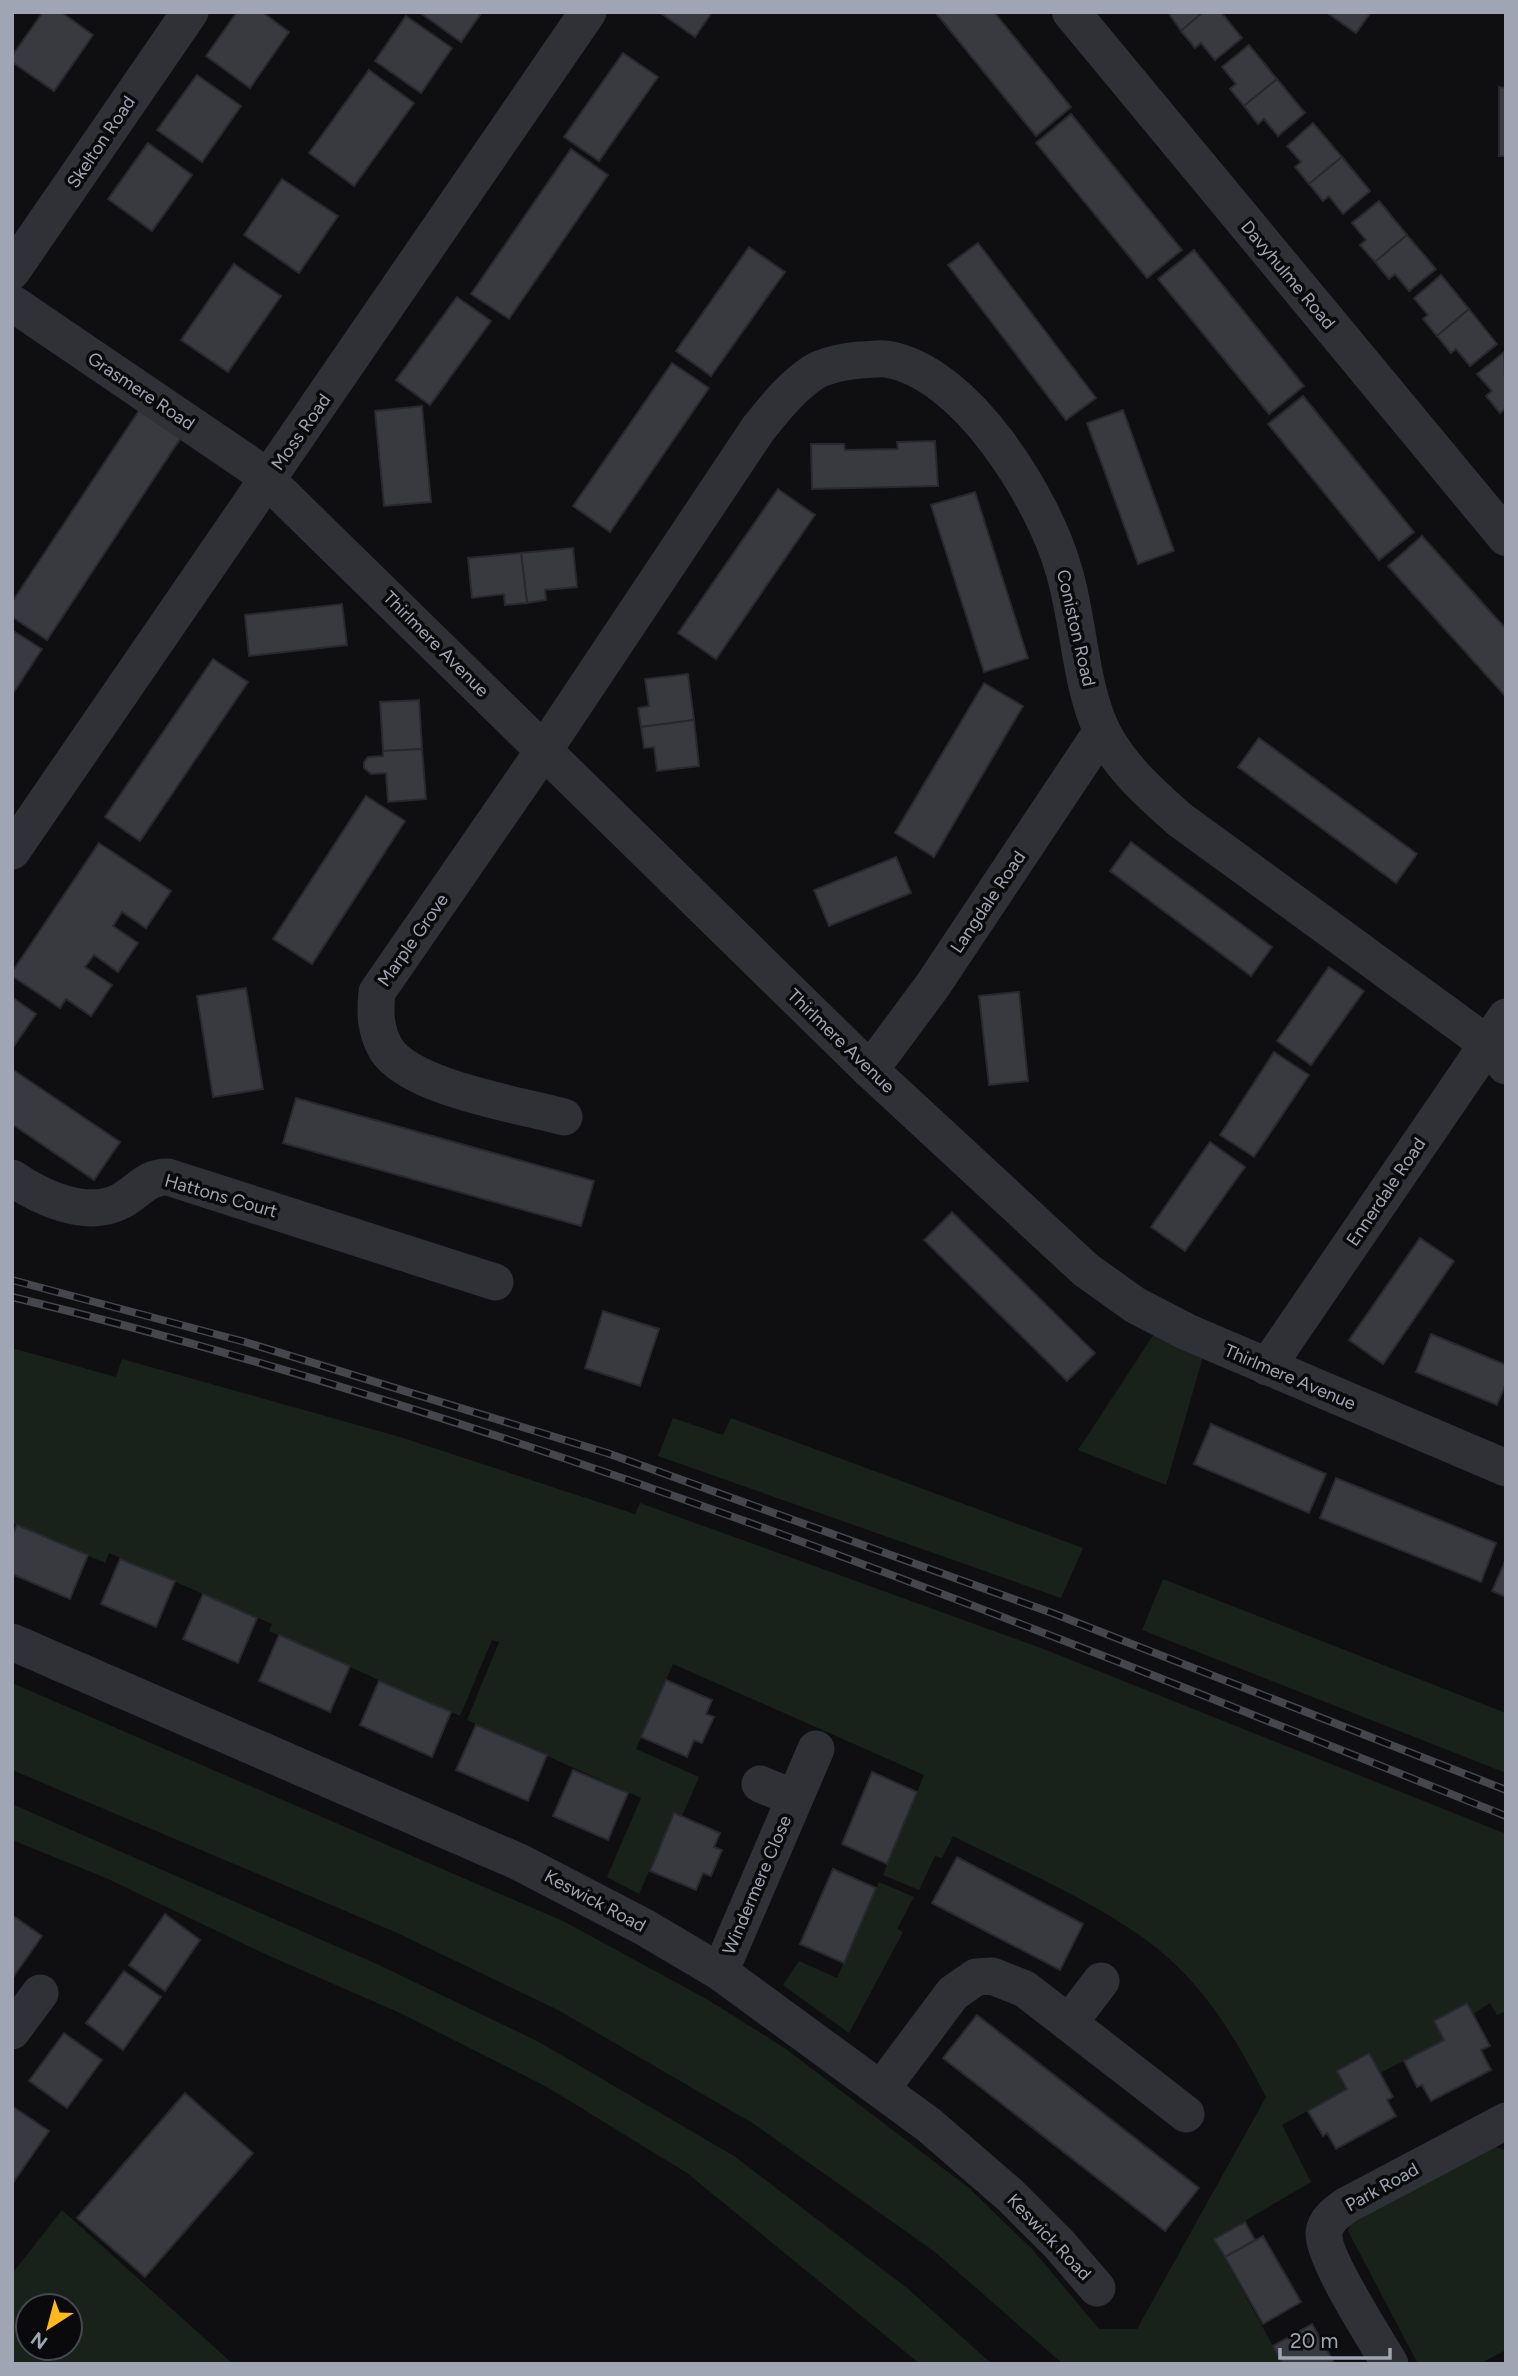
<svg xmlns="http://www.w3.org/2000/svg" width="1518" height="2376" font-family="Figtree,sans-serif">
  <rect width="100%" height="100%" fill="#0f0f11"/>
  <g fill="#19211b" fill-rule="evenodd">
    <path d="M1156,1331L1204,1353L1166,1485L1078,1450Z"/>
    <path d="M12,1348L116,1377L122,1359L400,1437L635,1514L640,1503L1041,1648L1506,1834V2011L1497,2015L1490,2003L1473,2014L1466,2003L1434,2021L1444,2040L1380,2073L1369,2053L1337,2071L1347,2089L1282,2125L1311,2182L1214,2239L1283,2364H1063L935,2252L754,2124L558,2010L395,1932L12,1770V1683L565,1922L710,2001L786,2049L969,2188L1033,2250L1099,2329H1137L1266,2097C1243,2052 1218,2008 1183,1972C1127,1913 1025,1873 953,1836L942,1858L935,1856L919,1890L883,1875L924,1775L673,1664L636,1749L699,1777L682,1816L674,1814L639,1894L607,1877L641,1798L467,1720L499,1642L492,1640L460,1716L269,1631L272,1624L109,1553L105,1563L12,1523Z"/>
    <path d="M673,1418L723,1435L731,1418L1083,1548L1061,1598L658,1456Z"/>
    <path d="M1163,1579L1506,1713V1773L1142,1630Z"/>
    <path d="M12,1804L379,1965L539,2042L734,2156L907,2288L992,2364H920L687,2173L547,2087L400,2013L265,1954L106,1878L12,1840Z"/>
    <path d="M879,1882L914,1897L897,1929L903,1932L849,2033L783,1985L799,1961L837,1978Z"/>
    <path d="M1495,2147L1506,2150V2350L1479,2364H1418L1348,2231L1351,2223Z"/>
    <path d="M62,2210L233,2364H12V2274ZM28,2306H70V2348H28Z"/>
  </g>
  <g fill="#383a3f" stroke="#29292d" stroke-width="2">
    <path d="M43,12H61L93,35L54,91L12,62V56Z"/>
    <path d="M237,12H262L289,32L250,88L206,56Z"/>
    <path d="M419,12H482L461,42Z"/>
    <path d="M659,12H712L695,37Z"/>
    <path d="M935,12H994L1071,107L1036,136Z"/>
    <path d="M1168,12H1203L1181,31Z"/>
    <path d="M1203,12H1221L1242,38L1215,60L1201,43L1195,48L1181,31Z"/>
    <path d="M1326,12H1371L1356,33Z"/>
    <path d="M406,16L452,48L421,93L375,61Z"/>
    <path d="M1249,45L1277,79L1244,106L1230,89L1236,84L1222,67Z"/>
    <path d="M623,53L658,77L599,161L564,137Z"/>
    <path d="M369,70L414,103L354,186L309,153Z"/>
    <path d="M197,75L241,106L202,162L157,130Z"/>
    <path d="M1277,79L1305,113L1278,136L1264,119L1258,124L1244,106Z"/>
    <path d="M1499,87L1506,88V156H1499Z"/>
    <path d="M1071,114L1182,250L1147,278L1036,143Z"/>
    <path d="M1313,123L1342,157L1309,184L1295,167L1301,162L1287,146Z"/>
    <path d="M148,143L192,175L152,231L108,199Z"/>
    <path d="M571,149L608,175L509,319L471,294Z"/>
    <path d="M1342,157L1370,191L1343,214L1329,196L1323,201L1309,184Z"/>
    <path d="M282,179L338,216L299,273L244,235Z"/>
    <path d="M1379,201L1407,235L1375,262L1360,245L1366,240L1352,223Z"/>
    <path d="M1407,235L1436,269L1409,291L1395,274L1389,279L1375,262Z"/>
    <path d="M978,243L1096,398L1066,420L948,265Z"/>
    <path d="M749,247L785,272L711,376L676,351Z"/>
    <path d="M1194,250L1304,386L1269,414L1158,279Z"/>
    <path d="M234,264L281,296L228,372L181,340Z"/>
    <path d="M1441,275L1469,309L1437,336L1423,319L1428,315L1414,298Z"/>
    <path d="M457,297L491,321L430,405L396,380Z"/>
    <path d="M1469,309L1497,344L1470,366L1456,349L1451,353L1437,336Z"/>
    <path d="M1504,352L1506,408L1500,413L1486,396L1492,391L1477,374Z"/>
    <path d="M672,363L709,388L610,532L573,506Z"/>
    <path d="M1303,396L1414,532L1379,560L1268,424Z"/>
    <path d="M422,406L431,502L384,506L375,411Z"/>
    <path d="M140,409L182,436L47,640L12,617V602Z"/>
    <path d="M1123,410L1174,551L1138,564L1087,423Z"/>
    <path d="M935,441L938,486L812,489L811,444H844L845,450L898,449L897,442Z"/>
    <path d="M778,489L815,515L716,659L678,633Z"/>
    <path d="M975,492L1028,658L984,672L931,505Z"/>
    <path d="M1422,536L1506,629L1505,696L1388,566Z"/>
    <path d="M573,548L577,587L545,590L546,600L527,603L521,553Z"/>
    <path d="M521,553L527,603L505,605L504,594L472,598L468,558Z"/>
    <path d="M342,604L347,645L249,656L245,615Z"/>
    <path d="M12,630L42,649L12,695Z"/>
    <path d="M213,659L248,682L140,841L105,817Z"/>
    <path d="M688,674L694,720L641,727L638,708L649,706L645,679Z"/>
    <path d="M984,683L1023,706L934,857L895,833Z"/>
    <path d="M419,700L422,749L383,751L380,702Z"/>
    <path d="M694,720L699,766L657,771L654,747L644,748L641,727Z"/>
    <path d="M1259,738L1417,854L1396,883L1238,767Z"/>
    <path d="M422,749L426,799L388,802L386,773L371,774L364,768V762L368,757L383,756V751Z"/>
    <path d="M366,796L405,821L312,964L273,939Z"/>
    <path d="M1131,842L1272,947L1251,976L1110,871Z"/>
    <path d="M99,843L171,891L146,928L122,912L113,926L138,943L118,972L94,955L85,967L112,985L91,1016L66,999L60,1008L12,976V972Z"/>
    <path d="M896,857L911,893L829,926L814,890Z"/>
    <path d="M1329,967L1364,991L1311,1065L1277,1041Z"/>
    <path d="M246,988L263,1089L213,1097L197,996Z"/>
    <path d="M1019,992L1028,1081L989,1085L979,996Z"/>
    <path d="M12,997L36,1014L12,1049Z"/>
    <path d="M1274,1052L1309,1075L1254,1157L1220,1135Z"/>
    <path d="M12,1069L120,1142L94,1180L12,1124Z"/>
    <path d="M296,1098L594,1181L581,1226L283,1143Z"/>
    <path d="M1210,1142L1245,1167L1185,1251L1151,1227Z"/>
    <path d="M952,1212L1095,1353L1067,1381L924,1240Z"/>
    <path d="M1420,1238L1454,1261L1383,1364L1349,1340Z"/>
    <path d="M603,1311L659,1329L640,1386L585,1368Z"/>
    <path d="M1431,1334L1506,1365V1383L1497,1405L1416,1372Z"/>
    <path d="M1211,1424L1326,1474L1309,1513L1194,1464Z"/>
    <path d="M1336,1478L1496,1543L1481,1582L1320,1518Z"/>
    <path d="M17,1525L88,1555L70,1599L12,1574V1536Z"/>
    <path d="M120,1559L175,1581L156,1627L101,1604Z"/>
    <path d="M1506,1559V1597L1492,1591Z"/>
    <path d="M203,1594L257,1618L238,1663L183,1639Z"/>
    <path d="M279,1635L350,1666L330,1712L259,1681Z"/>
    <path d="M666,1680L712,1700L706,1714L714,1717L702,1743L694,1740L687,1757L641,1737Z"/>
    <path d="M379,1681L451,1712L432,1757L360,1725Z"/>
    <path d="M476,1725L547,1755L528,1801L456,1770Z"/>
    <path d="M573,1770L628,1793L608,1840L553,1816Z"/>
    <path d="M872,1772L917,1792L887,1864L842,1844Z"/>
    <path d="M674,1813L720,1833L714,1847L722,1850L711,1876L703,1873L696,1890L650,1871Z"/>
    <path d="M957,1857L1083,1924L1060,1970L932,1903Z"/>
    <path d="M833,1869L876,1888L844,1963L800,1944Z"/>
    <path d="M165,1914L200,1940L165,1991L129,1965Z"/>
    <path d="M12,1915L42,1936L14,1976L12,1974Z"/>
    <path d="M124,1971L161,1997L123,2050L86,2023Z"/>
    <path d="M1467,2003L1490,2046L1481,2050L1491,2070L1431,2101L1422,2085L1417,2087L1404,2061L1444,2040L1434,2021Z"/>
    <path d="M977,2015L1199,2188L1165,2231L943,2058Z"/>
    <path d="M64,2033L102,2060L67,2108L29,2081Z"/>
    <path d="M1369,2053L1393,2097L1387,2100L1396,2116L1336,2149L1327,2133L1323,2136L1308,2111L1347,2089L1337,2071Z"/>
    <path d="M185,2093L253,2153L145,2277L77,2218Z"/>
    <path d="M12,2106L49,2131L12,2184Z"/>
    <path d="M1245,2222L1255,2240L1225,2257L1214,2239Z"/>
    <path d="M1263,2236L1301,2302L1263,2324L1225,2257Z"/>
    <path d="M1312,2324L1335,2364H1283L1273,2346Z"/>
  </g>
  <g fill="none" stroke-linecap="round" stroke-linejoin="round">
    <g stroke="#303136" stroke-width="37">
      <path d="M12,271L190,12"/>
      <path d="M12,303L256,469L870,1070L1086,1270L1135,1305L1187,1332L1506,1468"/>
      <path d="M12,851L588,12"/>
      <path d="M870,1070L933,985L1102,731"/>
      <path d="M564,1117C520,1105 410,1088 386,1049C375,1030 375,1012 377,992L544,750L758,429C775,408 791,387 814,372C826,365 846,361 860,360C868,360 878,358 886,359C966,371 1044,499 1064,571C1079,621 1080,685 1102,731C1120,767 1150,793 1179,819L1486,1043L1506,1066"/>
      <path d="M12,1178C41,1198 87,1219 121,1201C139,1191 146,1177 168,1177L495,1282"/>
      <path d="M1267,1367L1506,1017"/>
      <path d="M12,1642L519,1862L644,1927L720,1972L929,2125L1011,2196L1059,2244L1097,2288"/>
      <path d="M760,1784L794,1798"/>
      <path d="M720,1972L816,1749"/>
      <path d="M1069,2023L1101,1981"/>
      <path d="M12,2031L40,1993"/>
      <path d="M882,2088L953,1993L976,1977L992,1976L1025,1989L1186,2114"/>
      <path d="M1390,2364C1376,2340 1322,2257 1324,2233C1325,2220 1337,2212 1347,2205L1506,2121"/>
    </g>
    <path stroke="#303136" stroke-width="38" d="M1071,12L1506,537"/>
    <defs>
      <g id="rail">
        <path d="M12,1280L245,1342L607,1453L1055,1614L1506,1790"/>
        <path d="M12,1297C526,1421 1016,1620 1506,1816"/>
      </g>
    </defs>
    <use href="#rail" stroke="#45474d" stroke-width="8"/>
    <use href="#rail" stroke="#0a0a0c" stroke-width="5" stroke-dasharray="16" stroke-linecap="butt"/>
  </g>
  <g text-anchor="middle" stroke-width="7" stroke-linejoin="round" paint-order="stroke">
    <g font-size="18" fill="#9fa5b3" stroke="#0a0a0c">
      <text transform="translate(101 142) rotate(-56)" y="6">Skelton Road</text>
      <text transform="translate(1288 275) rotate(50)" y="6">Davyhulme Road</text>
      <text transform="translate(141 391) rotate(34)" y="6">Grasmere Road</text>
      <text transform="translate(301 432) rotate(-55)" y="6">Moss Road</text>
      <text transform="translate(1076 628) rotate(77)" y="6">Coniston Road</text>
      <text transform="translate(436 644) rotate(45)" y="6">Thirlmere Avenue</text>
      <text transform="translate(988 902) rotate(-56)" y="6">Langdale Road</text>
      <text transform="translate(413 940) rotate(-55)" y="6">Marple Grove</text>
      <text transform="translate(841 1041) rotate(44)" y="6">Thirlmere Avenue</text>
      <text transform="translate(1386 1192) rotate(-56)" y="6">Ennerdale Road</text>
      <text transform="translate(221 1196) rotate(16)" y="6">Hattons Court</text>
      <text transform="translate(1290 1377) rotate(23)" y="6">Thirlmere Avenue</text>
      <text transform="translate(757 1885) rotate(-67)" y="6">Windermere Close</text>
      <text transform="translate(595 1901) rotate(28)" y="6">Keswick Road</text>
      <text transform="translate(1382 2187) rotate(-29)" y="6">Park Road</text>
      <text transform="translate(1049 2237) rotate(46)" y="6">Keswick Road</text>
    </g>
  </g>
  <rect width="1518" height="2376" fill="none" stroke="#9fa5b3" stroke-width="28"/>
  <g transform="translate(49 2327) rotate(216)"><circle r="33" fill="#0a0a0c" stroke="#46484f" stroke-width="2"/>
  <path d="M0-5L12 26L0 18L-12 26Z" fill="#feb91b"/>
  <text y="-10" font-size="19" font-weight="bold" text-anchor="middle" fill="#9fa5b3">N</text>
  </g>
  <path d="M1280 2348v10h110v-10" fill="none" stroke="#9fa5b3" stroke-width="3.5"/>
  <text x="1290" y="2348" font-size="21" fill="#9fa5b3" stroke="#0a0a0c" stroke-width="5" paint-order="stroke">20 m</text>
</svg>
